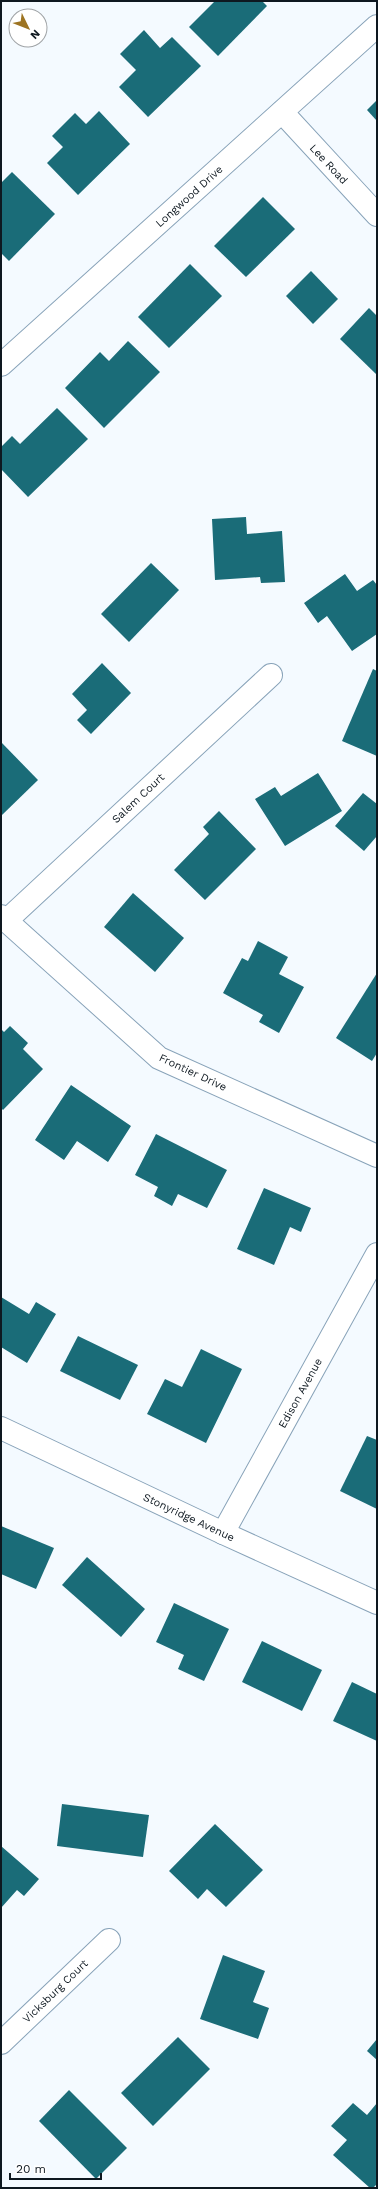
<svg xmlns="http://www.w3.org/2000/svg" width="378" height="2189" font-family="'Work Sans',sans-serif">
  <rect width="100%" height="100%" fill="#f4faff"/>
  <g fill="#1a6c78">
    <path d="M215,1H262L267,6L218,56L189,27Z"/>
    <path d="M144,30L160,48L172,37L201,66L148,117L119,87L136,70L120,54Z"/>
    <path d="M377,100V121L367,110Z"/>
    <path d="M99,111L130,144L78,195L47,163L63,147L52,136L75,113L86,124Z"/>
    <path d="M12,172L55,214L9,261L1,253V183Z"/>
    <path d="M263,197L295,229L246,277L214,246Z"/>
    <path d="M190,264L222,296L169,348L138,317Z"/>
    <path d="M311,271L338,299L313,324L286,296Z"/>
    <path d="M369,308L377,316V375L340,339Z"/>
    <path d="M128,341L160,372L104,428L65,388L100,352L109,361Z"/>
    <path d="M57,408L88,439L28,497L1,469V447L12,436L20,444Z"/>
    <path d="M246,517L247,534L282,531L285,582L261,583L260,577L215,580L212,519Z"/>
    <path d="M151,563L179,590L129,642L101,614Z"/>
    <path d="M345,574L357,591L373,580L377,585V634L352,651L327,616L318,623L304,603Z"/>
    <path d="M102,663L131,693L91,734L77,720L87,710L72,694Z"/>
    <path d="M373,669L377,671V756L342,741Z"/>
    <path d="M1,742L38,780L1,816Z"/>
    <path d="M318,773L342,811L285,846L255,799L275,787L281,796Z"/>
    <path d="M363,793L377,804V836L364,851L335,826Z"/>
    <path d="M219,811L256,849L205,900L174,870L209,834L203,827Z"/>
    <path d="M133,893L184,938L155,972L104,927Z"/>
    <path d="M258,941L288,957L279,974L304,987L279,1033L259,1022L263,1015L223,993L242,958L248,961Z"/>
    <path d="M377,973V1053L372,1061L336,1038Z"/>
    <path d="M10,1026L28,1043L23,1049L43,1069L3,1110L1,1108V1029L4,1032Z"/>
    <path d="M71,1085L131,1126L108,1162L77,1141L64,1160L35,1140Z"/>
    <path d="M156,1134L227,1170L207,1208L178,1194L172,1206L154,1196L158,1187L135,1175Z"/>
    <path d="M264,1188L311,1208L301,1232L290,1227L274,1265L237,1249Z"/>
    <path d="M1,1297L29,1314L36,1302L56,1314L27,1363L1,1347Z"/>
    <path d="M78,1336L138,1365L120,1400L60,1371Z"/>
    <path d="M201,1349L242,1369L206,1443L147,1414L165,1379L182,1387Z"/>
    <path d="M367,1436L377,1440V1509L340,1491Z"/>
    <path d="M1,1526L54,1548L36,1589L1,1574Z"/>
    <path d="M87,1557L145,1609L121,1637L62,1585Z"/>
    <path d="M174,1603L229,1629L204,1681L178,1669L184,1655L156,1642Z"/>
    <path d="M262,1641L322,1670L302,1711L242,1682Z"/>
    <path d="M352,1682L377,1694V1741L333,1721Z"/>
    <path d="M62,1804L149,1815L143,1857L57,1846Z"/>
    <path d="M215,1824L263,1870L226,1907L207,1889L198,1899L169,1871Z"/>
    <path d="M1,1846L39,1879L24,1896L17,1890L1,1908Z"/>
    <path d="M223,1955L265,1971L253,2002L269,2008L258,2039L200,2019Z"/>
    <path d="M178,2037L210,2069L153,2126L121,2093Z"/>
    <path d="M377,2039V2060L367,2051Z"/>
    <path d="M69,2090L127,2148L96,2179L39,2121Z"/>
    <path d="M353,2103L367,2115L377,2103V2184L373,2188H370L333,2155L347,2140L331,2126Z"/>
  </g>
  <g fill="none" stroke-linecap="round" stroke-linejoin="round">
    <defs>
      <g id="minor">
        <path d="M282,112L377,215"/>
        <path d="M1,365L377,26"/>
        <path d="M1,916L159,1058L377,1156"/>
        <path d="M6,921L271,675"/>
        <path d="M1,1428L223,1533L377,1603"/>
        <path d="M223,1533L377,1254"/>
        <path d="M1,2043L109,1940"/>
      </g>
    </defs>
    <use href="#minor" stroke="#88a3b9" stroke-width="24"/>
    <use href="#minor" stroke="#fff" stroke-width="22"/>
  </g>
  <g text-anchor="middle" stroke-width="4" stroke-linejoin="round" paint-order="stroke">
    <g font-size="11" fill="#0e1820" stroke="#fff">
      <text transform="translate(329 164) rotate(47)" y="4">Lee Road</text>
      <text transform="translate(189 196) rotate(-42)" y="4">Longwood Drive</text>
      <text transform="translate(138 798) rotate(-43)" y="4">Salem Court</text>
      <text transform="translate(193 1072) rotate(25)" y="4">Frontier Drive</text>
      <text transform="translate(300 1393) rotate(-61)" y="4">Edison Avenue</text>
      <text transform="translate(189 1517) rotate(25)" y="4">Stonyridge Avenue</text>
      <text transform="translate(55 1991) rotate(-44)" y="4">Vicksburg Court</text>
    </g>
  </g>
  <rect width="378" height="2189" fill="none" stroke="#0e1820" stroke-width="4"/>
  <g transform="translate(28 28) rotate(133)"><circle r="19" fill="#ffffff" stroke="#9fa3a6"/>
  <path d="M0-3L7 15L0 10L-7 15Z" fill="#9d7422"/>
  <text y="-6" font-size="11" font-weight="bold" text-anchor="middle" fill="#0e1820">N</text>
  </g>
  <path d="M10 2173v6h91v-6" fill="none" stroke="#0e1820" stroke-width="2"/>
  <text x="16" y="2173" font-size="12" fill="#0e1820" stroke="#ffffff" stroke-width="3" paint-order="stroke">20 m</text>
</svg>
